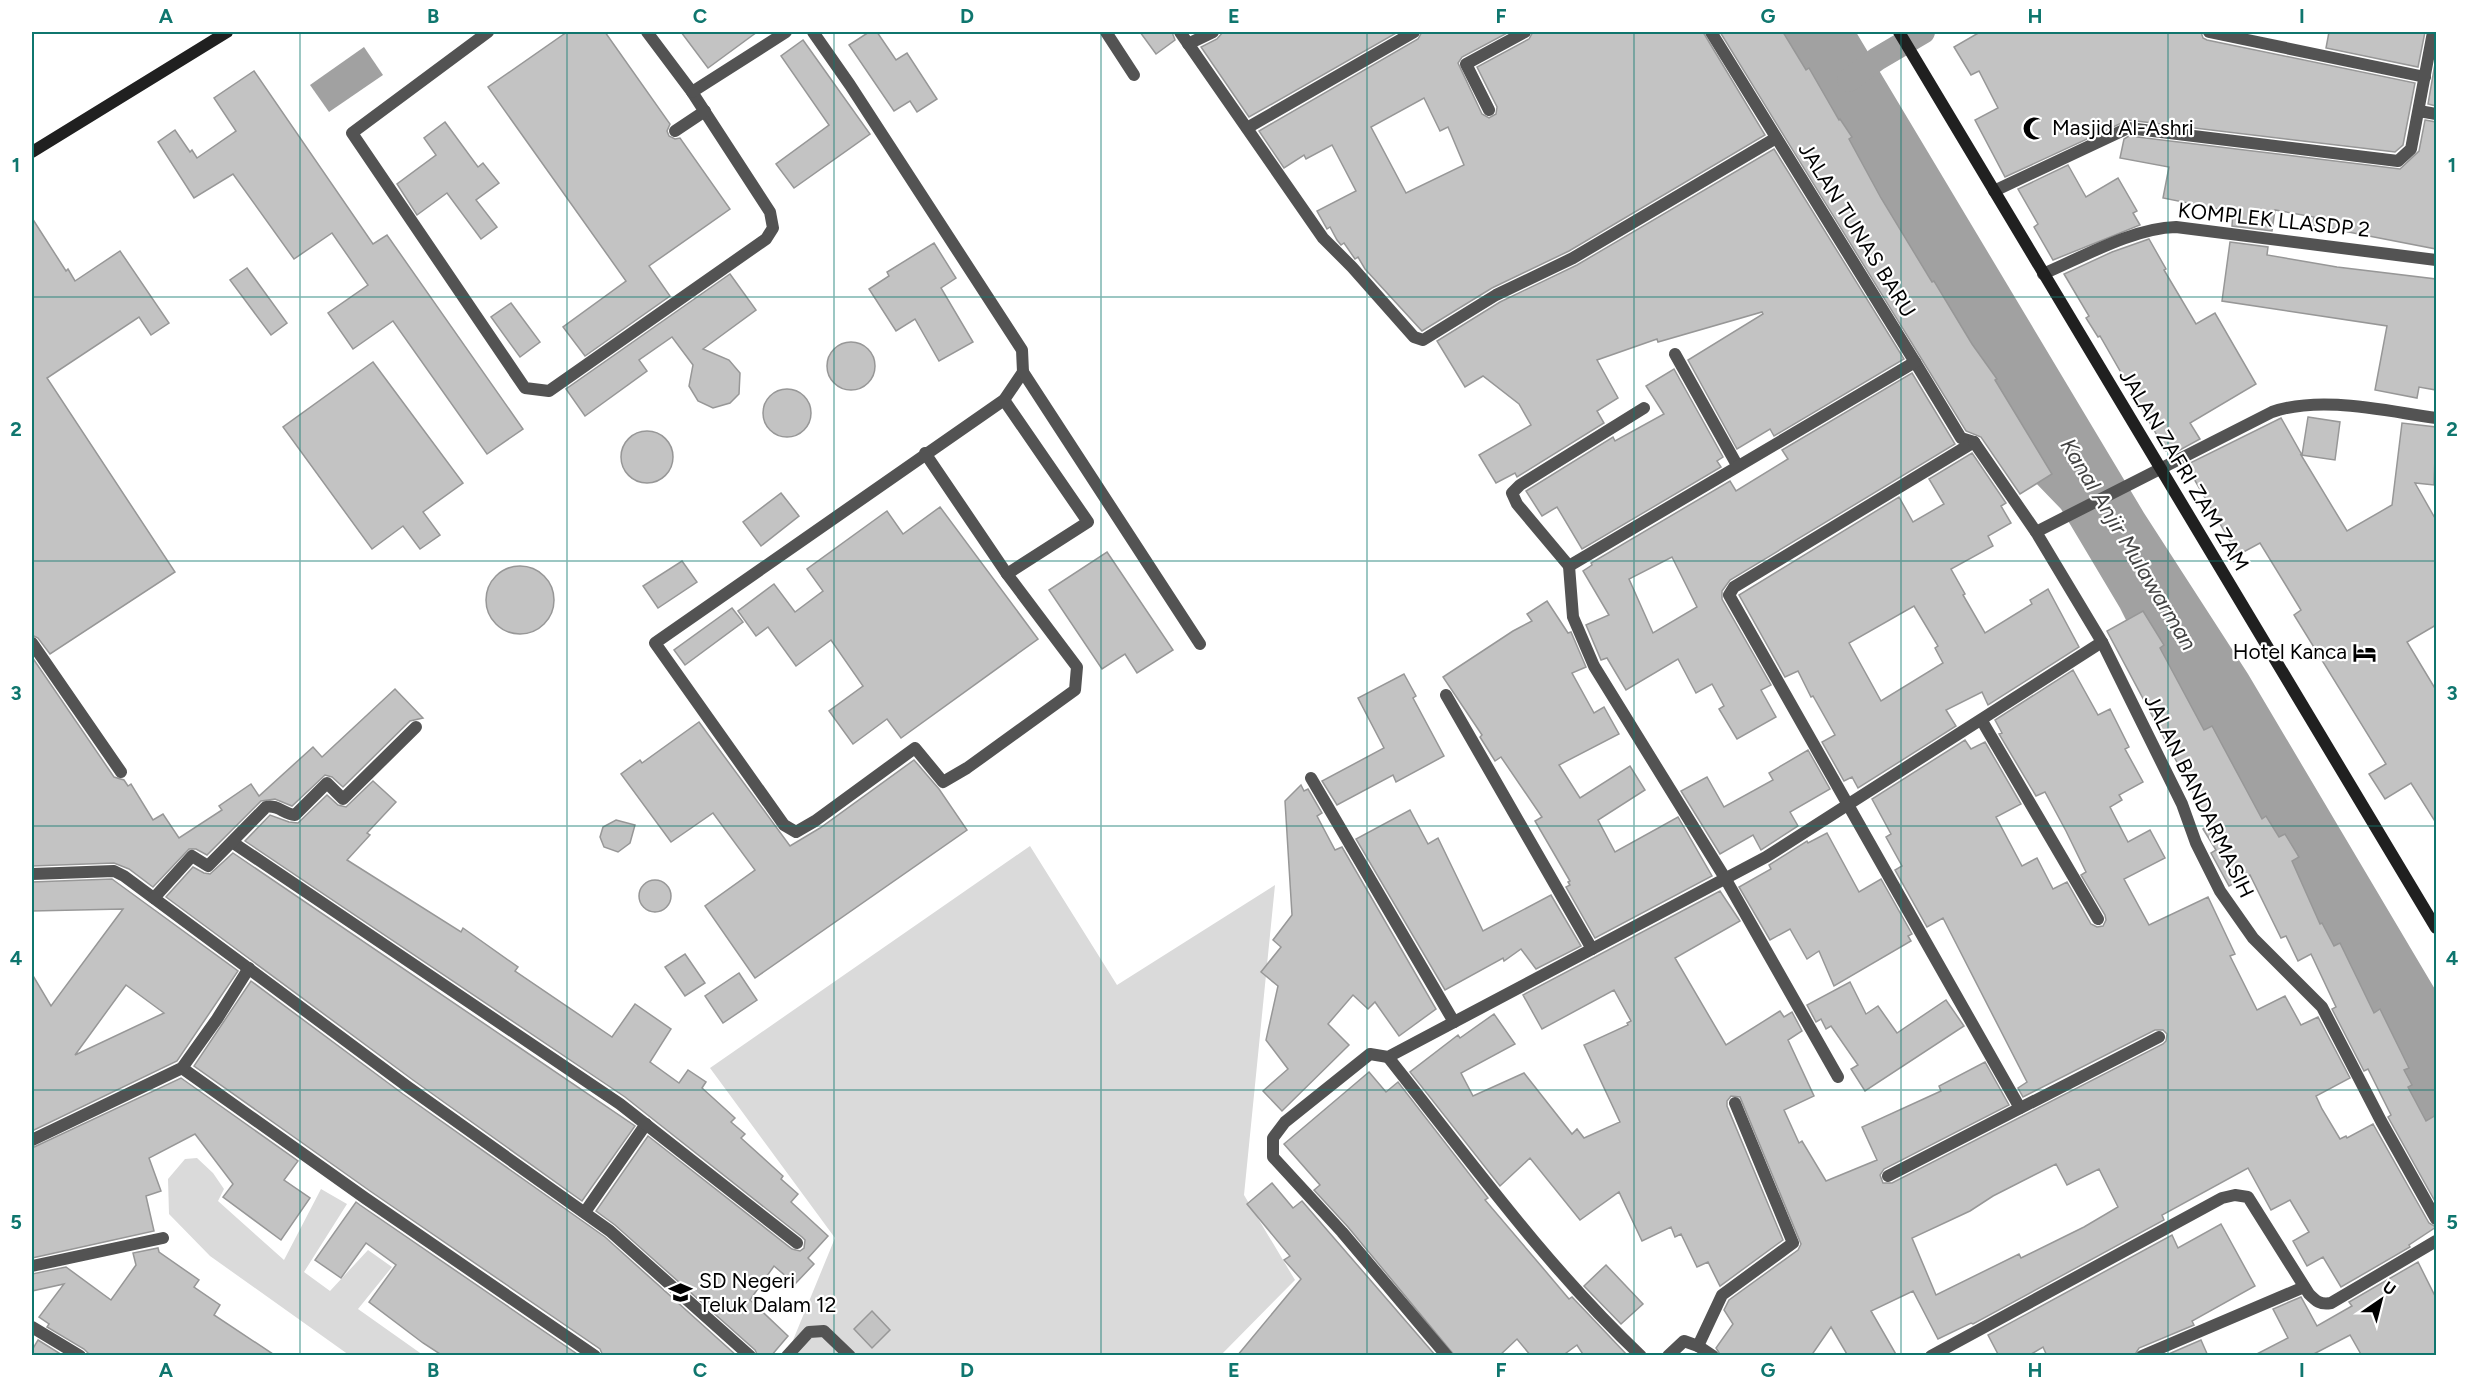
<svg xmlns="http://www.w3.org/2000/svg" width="2468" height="1387" font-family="Figtree,sans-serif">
  <rect width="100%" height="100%" fill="#fff"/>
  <g fill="#dadada">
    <path d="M1030,846L1117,985L1275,885L1244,1195L1295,1280L1221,1355H791L789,1350L835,1238L710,1068Z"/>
    <path d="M197,1158L213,1173L224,1189L218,1201L284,1260L321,1189L347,1204L304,1272L330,1291L368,1250L392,1267L358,1309L423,1355H349L210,1256L169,1214L168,1179L185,1159Z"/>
  </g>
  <g fill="#a1a1a1">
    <path d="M1746,32H1856L2144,513L2248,674L2436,991V1163L2317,944L2216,800L2120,608L2061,509L1976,421L1920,338Z"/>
    <path d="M364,47L383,75L329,112L310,85Z"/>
  </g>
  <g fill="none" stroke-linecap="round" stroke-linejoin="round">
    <path stroke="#a1a1a1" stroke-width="24" d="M1849,80L1877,59L1923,32"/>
  </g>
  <g fill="#c3c3c3" stroke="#979797" stroke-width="1.5" fill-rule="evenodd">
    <path d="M567,32H605L670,124L667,131L669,136L675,139L680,138L730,209L649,266L670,296L585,356L563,327L626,281L488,87Z"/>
    <path d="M681,32H757L708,68Z"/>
    <path d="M869,32H877L896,60L907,53L937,99L917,112L910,101L894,111L849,45Z"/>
    <path d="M1140,32H1172L1175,40L1156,54Z"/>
    <path d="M1223,32H1398L1249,117L1201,47L1217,39Z"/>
    <path d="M1422,32H1509L1462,57L1458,63L1482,114L1489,118L1496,114L1497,107L1477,67L1529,39L1533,32H1703L1765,135L1569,251L1492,288L1422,331L1365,269L1358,257L1355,259L1344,243L1341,245L1337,240L1330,227L1327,229L1317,211L1356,191L1332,145L1306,159L1304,155L1284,168L1259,131L1418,39ZM1424,98L1440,131L1448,127L1464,165L1406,193L1371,127Z"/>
    <path d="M1720,32H1783L1806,70L1809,68L1839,120L1840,119L1852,137L1849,139L1881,198L1932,282L1934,281L1972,344L1997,379L1995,380L2052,474L2020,494L1981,437L1966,431Z"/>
    <path d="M1980,32H2201L2203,38L2207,40L2415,83L2403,145L2395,152L2128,120L2005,177L1975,120L1998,108L1979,71L1971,75L1954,47Z"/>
    <path d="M2329,32H2425L2418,67L2326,48Z"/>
    <path d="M803,40L870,134L794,188L776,164L829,125L781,56Z"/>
    <path d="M2436,58V106L2428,104Z"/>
    <path d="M254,71L373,244L387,235L523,429L487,454L393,321L353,349L328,313L368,285L332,233L294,259L233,174L194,198L158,142L175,130L190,152L192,150L197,158L236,131L214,98Z"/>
    <path d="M2425,120L2436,122V249L2312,225L2314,217L2275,210L2272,231L2232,226L2233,212L2163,198L2169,167L2120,158L2124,139L2129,136L2400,169L2419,151Z"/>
    <path d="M445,122L478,167L483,163L499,183L476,200L497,227L481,239L447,193L417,215L397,184L436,155L424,138Z"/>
    <path d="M1774,149L1904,359L1774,436L1770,429L1737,449L1688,360L1763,314L1762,312L1658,342L1657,339L1597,360L1618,398L1597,411L1604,423L1517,477L1515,473L1496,483L1479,455L1531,425L1519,404L1483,376L1465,387L1437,341L1500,302L1577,265Z"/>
    <path d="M2068,165L2086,197L2118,178L2137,211L2133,213L2140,225L2053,260L2034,227L2038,224L2018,189Z"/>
    <path d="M32,218L66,271L68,269L75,281L120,251L169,323L151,335L139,317L47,378L175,572L50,654L38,638L32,635Z"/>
    <path d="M2149,239L2166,269L2164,270L2196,324L2215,313L2256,384L2190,423L2200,439L2178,451L2175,446L2166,451L2100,336L2098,337L2086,318L2089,316L2064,274L2112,252Z"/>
    <path d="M2230,242L2268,247L2267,255L2337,267L2436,279V390L2419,387L2417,398L2375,390L2387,326L2222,301Z"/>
    <path d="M934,243L956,278L941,288L973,342L939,361L915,319L896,331L869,289L889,276L887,272Z"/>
    <path d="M247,268L287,323L271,335L230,280Z"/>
    <path d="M730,274L756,310L703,349L729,360L740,373L739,394L730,403L713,408L698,401L689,386L693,365L672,337L639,360L647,371L585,416L566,389Z"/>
    <path d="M511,303L540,342L520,357L491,317Z"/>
    <circle cx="851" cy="366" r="24"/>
    <path d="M373,362L463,483L423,512L440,535L420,549L403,526L372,549L283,427Z"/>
    <path d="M1674,369L1723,457L1717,461L1721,467L1582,549L1557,507L1542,516L1526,491L1613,437L1615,441L1664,414L1646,386Z"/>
    <path d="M1912,373L1955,444L1730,580L1722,591V599L1771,685L1761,690L1776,717L1737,739L1719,709L1724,706L1712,684L1696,693L1678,659L1626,690L1607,658L1601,660L1586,625L1609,615L1583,571L1592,565L1591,563L1730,481L1736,491L1788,459L1782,450ZM1672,557L1697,607L1653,633L1629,579Z"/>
    <circle cx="787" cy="413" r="24"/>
    <path d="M2308,417L2340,422L2335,460L2301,455L2347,531L2392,505L2402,423L2436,427L2434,485L2415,483L2436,520V625L2407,642L2436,690V823L2411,783L2385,799L2369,774L2386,764L2294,615L2301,610L2260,543L2238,555L2186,465L2281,418L2302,455Z"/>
    <circle cx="647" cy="457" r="26"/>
    <path d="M1972,453L2006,503L2001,506L2011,523L1988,536L1993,546L1951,569L1965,594L1963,595L1985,633L2032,604L2030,600L2048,589L2079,647L1988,705L1982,692L1946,710L1956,726L1858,788L1852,777L1844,781L1822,742L1835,735L1813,696L1811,697L1798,671L1785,677L1739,595L1899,497L1913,522L1944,504L1929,479ZM1914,606L1938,646L1935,648L1943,663L1881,701L1849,643Z"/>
    <path d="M781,493L799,516L761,546L743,522Z"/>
    <path d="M940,507L1038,639L901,738L887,719L853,744L829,711L863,686L831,640L796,666L768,627L756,636L738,611L774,584L795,612L823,591L807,569L887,511L903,534Z"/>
    <path d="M1107,552L1173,650L1137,673L1125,654L1102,669L1049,590Z"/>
    <path d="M682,561L697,582L658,608L643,586Z"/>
    <circle cx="520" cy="600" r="34"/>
    <path d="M1547,601L1568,633L1571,632L1586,667L1572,673L1594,713L1604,707L1619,734L1559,765L1580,798L1630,766L1645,790L1598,820L1615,852L1678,817L1712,876L1595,938L1566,887L1570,885L1568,882L1570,881L1535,821L1542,817L1501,757L1495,761L1480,737L1482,735L1443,677L1513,631L1532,621L1527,614Z"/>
    <path d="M732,608L743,622L685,665L674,650Z"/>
    <path d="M2143,611L2164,645L2160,648L2204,730L2212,726L2262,819L2266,816L2279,837L2285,834L2299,857L2292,861L2320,924L2322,923L2334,946L2340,943L2374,1013L2380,1009L2409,1068L2404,1070L2412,1085L2408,1087L2426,1121L2436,1115V1203L2388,1117L2391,1115L2368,1069L2364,1071L2332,1009L2336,1007L2311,954L2298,961L2286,936L2281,938L2250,875L2229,886L2211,853L2216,850L2203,829L2210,824L2107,631Z"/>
    <path d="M32,657L114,777L124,780L128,786L131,784L153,820L163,814L179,838L222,810L219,806L251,784L259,796L313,747L322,757L395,689L423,718L410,721L343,787L332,777L325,775L292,806L275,799L261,801L207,855L196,849H189L153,887L129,869L114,863L32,866Z"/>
    <path d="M2073,670L2098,715L2110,709L2129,747L2125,749L2143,782L2119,795L2122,800L2110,807L2128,842L2150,830L2165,858L2124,879L2149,925L2208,897L2235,954L2230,956L2257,1010L2285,996L2301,1025L2318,1017L2350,1078L2316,1096L2322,1109L2340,1139L2346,1136L2347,1138L2373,1124L2429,1223L2436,1227L2409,1245L2410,1247L2341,1287L2323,1257L2307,1266L2293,1241L2309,1232L2290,1200L2271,1210L2248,1168L2162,1215L2164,1220L1973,1324L1971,1323L1938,1339L1913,1291L1871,1311L1897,1356H1848L1831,1327L1811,1356H1721L1716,1348L1733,1324L1724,1310L1729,1300L1798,1250L1801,1244L1740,1097L1731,1096L1727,1101V1106L1783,1240L1720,1286L1708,1262L1697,1267L1681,1234L1675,1237L1671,1227L1642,1241L1619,1192L1580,1220L1530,1158L1500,1186L1410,1072L1458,1035L1460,1038L1494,1014L1515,1044L1461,1073L1473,1096L1524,1073L1572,1134L1577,1129L1584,1138L1620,1122L1584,1045L1628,1025L1627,1023L1631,1021L1614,990L1542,1029L1523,995L1720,891L1740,921L1675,958L1726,1045L1780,1011L1784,1017L1792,1012L1802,1031L1788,1040L1814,1096L1784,1110L1799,1143L1802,1141L1826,1181L1877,1160L1862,1127L1941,1091L1939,1086L1985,1062L2009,1105L1884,1169L1880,1175L1883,1183H1892L2163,1044L2166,1041L2167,1034L2163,1030H2155L2023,1097L2018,1088L2027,1082L1943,918L1927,927L1895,870L1902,866L1886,837L1891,834L1872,799L1965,740L1971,749L1985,742L2021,804L1996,817L2022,866L2037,858L2053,889L2067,882L2091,924L2097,927L2103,926L2106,920L2105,915L2081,875L2086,872L2066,831L2045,792L2036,796L1999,734L2002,733L1995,720ZM2056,1164L2067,1185L2099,1169L2118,1207L2084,1227L2021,1258L2019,1254L1936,1295L1912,1238L1970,1211L1993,1196Z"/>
    <path d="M1404,674L1416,696L1413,698L1444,756L1396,782L1393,775L1337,805L1322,781L1384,748L1358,698Z"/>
    <path d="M699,722L790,846L820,828L914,760L939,789L967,830L755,978L705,906L755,870L713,813L671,842L621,774L640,760L642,763Z"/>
    <path d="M1808,750L1830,789L1790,812L1798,826L1761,850L1753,835L1720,854L1681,791L1707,777L1724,807L1773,780L1769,773Z"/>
    <path d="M373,781L396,802L367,833L370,835L347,860L461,932L463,928L518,967L515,971L612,1037L635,1004L671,1029L650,1062L679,1083L688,1070L706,1082L702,1088L735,1118L731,1122L745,1134L741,1138L783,1176L781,1179L798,1194L791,1202L828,1236L808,1258L814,1264L795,1284L774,1266L750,1300L788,1336L771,1356H758L755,1350L615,1225L596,1211L648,1136L792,1249L800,1251L804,1248L805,1240L802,1237L625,1097L245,841L270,815L289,822L298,823L327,795L338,805L346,807Z"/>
    <path d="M1301,785L1304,791L1308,789L1322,813L1317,816L1335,850L1342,847L1436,1009L1399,1036L1375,1002L1368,1009L1353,995L1328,1024L1349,1045L1282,1111L1263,1091L1288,1069L1266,1040L1278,986L1261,972L1281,947L1273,940L1292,915L1285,801Z"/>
    <path d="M1410,810L1428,844L1438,838L1483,931L1551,895L1581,946L1536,969L1521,949L1504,961L1503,958L1445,990L1356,839Z"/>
    <path d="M616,820L635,825L630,843L618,852L604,847L600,837L603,827Z"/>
    <path d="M1827,833L1859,892L1881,879L1912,934L1908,936L1911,941L1834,986L1819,951L1807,959L1790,929L1770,940L1739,887L1771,869L1769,865L1807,841L1808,843Z"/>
    <path d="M233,853L635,1126L582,1201L413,1080L166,897L193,867L204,873L210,874Z"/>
    <path d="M112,879L238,971L177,1061L32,1131V974L51,1006L123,909L32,911V882ZM126,985L164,1013L75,1055Z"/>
    <circle cx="655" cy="896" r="16"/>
    <path d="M685,954L705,983L685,996L665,967Z"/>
    <path d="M739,973L757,1000L723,1023L705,996Z"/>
    <path d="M251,981L403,1094L605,1237L737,1356H603L600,1349L370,1191L194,1066Z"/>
    <path d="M1850,982L1866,1014L1878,1006L1897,1033L1946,1000L1964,1026L1865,1091L1851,1069L1858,1065L1831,1026L1826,1029L1821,1019L1816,1022L1807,1005Z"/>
    <path d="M1369,1072L1386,1092L1398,1082L1488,1198L1485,1200L1542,1267L1569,1299L1572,1297L1628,1356H1584L1577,1345L1562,1356H1531L1517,1339L1499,1356H1455L1348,1227L1314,1190L1320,1185L1284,1144Z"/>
    <path d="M181,1078L298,1161L284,1180L310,1198L281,1240L223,1197L233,1184L195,1134L149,1158L161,1191L146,1196L154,1231L32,1258V1148Z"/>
    <path d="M1272,1183L1293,1208L1302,1201L1436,1356H1237L1301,1279L1284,1260L1290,1256L1247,1204Z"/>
    <path d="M356,1202L360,1205L580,1356H443L423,1343L369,1302L396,1265L366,1243L341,1278L315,1260Z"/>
    <path d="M2221,1224L2255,1286L2192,1321L2194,1325L2139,1348L2134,1356H2047L2043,1347L2028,1356H1999L1988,1335L2172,1235L2178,1248Z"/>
    <path d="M158,1248L159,1252L199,1280L194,1287L220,1305L214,1315L276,1356H91L84,1349L47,1327L49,1324L39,1317L64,1284L32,1291V1274L66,1267L111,1300L136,1265L133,1253Z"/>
    <path d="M2418,1262L2436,1298V1356H2362L2350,1335L2310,1356H2253L2288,1338L2273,1309L2301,1297L2317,1326L2352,1306L2349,1302Z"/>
    <path d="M1606,1265L1643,1304L1621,1324L1584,1286Z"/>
    <path d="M872,1311L890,1330L872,1348L854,1329Z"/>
    <path d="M38,1340L59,1353L57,1356H32V1350Z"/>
    <path d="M2201,1340L2208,1356H2164Z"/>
  </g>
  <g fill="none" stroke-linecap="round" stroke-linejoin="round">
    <g stroke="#535353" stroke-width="12">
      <path d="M488,32L352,133L525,388L549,391L766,239L773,228L770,212L692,92L647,32"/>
      <path d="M813,32L850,85L1022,350L1023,372L1004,400L655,643L784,825L796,832L815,821L915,748L943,782L967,768L1075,690L1077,667L1007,574L925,453"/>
      <path d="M1106,32L1134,75"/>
      <path d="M692,92L786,32"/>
      <path d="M675,131L705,111"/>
      <path d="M1023,372L1200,644"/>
      <path d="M1004,400L1088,522L1007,574"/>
      <path d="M585,1212L646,1124"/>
      <path d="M787,1356L809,1332L824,1331L850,1356"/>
    </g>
    <g stroke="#535353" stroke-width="12">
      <path d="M1180,32L1323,238L1352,267L1414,337L1423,340L1496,295L1573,258L1776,138"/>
      <path d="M1711,32L1915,362L1961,438L1974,442"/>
      <path d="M2209,32L2425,77"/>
      <path d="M1188,44L1213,32"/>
      <path d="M1489,110L1466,64L1525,32"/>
      <path d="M2419,111L2436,114"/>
      <path d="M1247,128L1414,32"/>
      <path d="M1994,191L2128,128L2398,161L2411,149L2433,32"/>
      <path d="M2043,274C2083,257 2133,228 2176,227L2436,260"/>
      <path d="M1675,354L1737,465"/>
      <path d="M1644,408L1520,485L1512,493L1517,504L1569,566L1915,362"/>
      <path d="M1974,442L1734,587L1729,595L2020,1108"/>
      <path d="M2036,532L2272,412C2321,395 2385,411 2436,418"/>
      <path d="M1569,566L1573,617L1594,666L1725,878L1838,1077"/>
      <path d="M32,643L121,772"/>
      <path d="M1446,695L1592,949"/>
      <path d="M1982,721L2098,919"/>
      <path d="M1311,778L1454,1022"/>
      <path d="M232,842L620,1104L797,1243"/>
      <path d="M32,874L114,871L124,876L408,1087L610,1231L750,1356"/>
      <path d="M154,898L192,856L208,866L266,807C277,804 284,814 295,815L327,783L343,799L416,727"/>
      <path d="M1388,1057C1469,1159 1546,1266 1641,1356"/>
      <path d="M182,1068L365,1198L595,1356"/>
      <path d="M32,1140L182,1068L217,1019L249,968"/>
      <path d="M1888,1176L2159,1037"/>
      <path d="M32,1266L163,1238"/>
      <path d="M32,1327L80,1356"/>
      <path d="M1698,1346L1713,1356"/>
      <path d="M1447,1356L1342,1232L1273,1157V1138L1285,1122L1370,1054L1388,1057L1766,857L2102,642"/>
      <path d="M1668,1356L1684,1341L1698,1346L1722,1295L1793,1243L1735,1103"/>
      <path d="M1931,1356L2222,1198L2235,1195L2248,1197L2309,1294C2316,1301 2320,1305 2331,1303L2436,1241"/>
      <path d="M2142,1356L2304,1287"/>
    </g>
    <path stroke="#535353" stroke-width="12" d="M1974,442L2036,532L2102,642L2182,804L2196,843L2220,891L2253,938L2322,1007L2381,1121L2436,1219"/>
    <g stroke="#202020" stroke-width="12">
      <path d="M1899,32L2436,928"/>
      <path d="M32,152L227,32"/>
    </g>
  </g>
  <path fill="none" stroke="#0f766e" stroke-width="1.5" stroke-opacity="0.55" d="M300,32V1356M567,32V1356M834,32V1356M1101,32V1356M1367,32V1356M1634,32V1356M1901,32V1356M2168,32V1356M32,297H2436M32,561H2436M32,826H2436M32,1090H2436"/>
  <defs>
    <symbol id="mosque-bare" viewBox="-9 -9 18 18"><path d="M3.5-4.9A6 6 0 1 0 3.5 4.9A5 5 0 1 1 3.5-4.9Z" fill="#000" stroke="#fff" stroke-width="2.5" paint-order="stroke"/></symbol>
    <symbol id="hotel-bare" viewBox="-9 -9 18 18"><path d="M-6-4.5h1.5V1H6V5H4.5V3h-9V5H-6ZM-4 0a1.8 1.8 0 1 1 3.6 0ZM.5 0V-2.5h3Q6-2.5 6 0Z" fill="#000" stroke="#fff" stroke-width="2.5" paint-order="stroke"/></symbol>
    <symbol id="school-bare" viewBox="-9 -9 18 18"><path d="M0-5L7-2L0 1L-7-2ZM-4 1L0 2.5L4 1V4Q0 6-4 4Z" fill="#000" stroke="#fff" stroke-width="2.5" paint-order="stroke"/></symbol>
  </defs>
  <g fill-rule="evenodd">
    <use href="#mosque-bare" x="2018" y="112" width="33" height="33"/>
    <use href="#hotel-bare" x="2348" y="636" width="33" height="33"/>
    <use href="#school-bare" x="664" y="1276" width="33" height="33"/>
  </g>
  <g text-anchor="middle" stroke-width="4.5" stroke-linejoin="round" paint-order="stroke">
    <g font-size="21" fill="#000" stroke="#fff" text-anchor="start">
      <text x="2052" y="135">Masjid Al-Ashri</text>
      <text x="2347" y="659" text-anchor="end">Hotel Kanca</text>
      <text x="699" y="1288">SD Negeri<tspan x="699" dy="24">Teluk Dalam 12</tspan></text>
    </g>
    <g font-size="21" fill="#000" stroke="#fff">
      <text transform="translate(2274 220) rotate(6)" y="7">KOMPLEK LLASDP 2</text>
      <text transform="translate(1857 230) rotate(58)" y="7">JALAN TUNAS BARU</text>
      <text transform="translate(2184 470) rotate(59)" y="7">JALAN ZAFRI ZAM ZAM</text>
      <text transform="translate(2199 796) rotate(64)" y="7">JALAN BANDARMASIH</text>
    </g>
    <g font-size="22" font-style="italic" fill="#424242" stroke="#fff">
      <text transform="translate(2129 544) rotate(59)" y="8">Kanal Anjir Mulawarman</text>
    </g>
  </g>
  <rect width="2468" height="1387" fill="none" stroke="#ffffff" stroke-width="66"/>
  <g transform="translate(2381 1300) rotate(35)" stroke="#ffffff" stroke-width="4.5" paint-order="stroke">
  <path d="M0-4.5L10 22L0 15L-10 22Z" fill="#000000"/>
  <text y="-9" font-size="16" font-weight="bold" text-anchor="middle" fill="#000000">U</text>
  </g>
  <rect x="33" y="33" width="2402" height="1321" fill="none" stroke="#0f766e" stroke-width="2"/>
  <g font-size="20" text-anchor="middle" font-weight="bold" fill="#0f766e">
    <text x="166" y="23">A</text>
    <text x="433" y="23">B</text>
    <text x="700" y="23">C</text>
    <text x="967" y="23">D</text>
    <text x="1234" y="23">E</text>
    <text x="1501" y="23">F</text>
    <text x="1768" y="23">G</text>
    <text x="2035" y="23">H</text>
    <text x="2302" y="23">I</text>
    <text x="16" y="172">1</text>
    <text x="2452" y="172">1</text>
    <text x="16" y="436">2</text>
    <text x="2452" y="436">2</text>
    <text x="16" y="700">3</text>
    <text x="2452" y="700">3</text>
    <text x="16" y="965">4</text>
    <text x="2452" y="965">4</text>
    <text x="16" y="1229">5</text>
    <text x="2452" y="1229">5</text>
    <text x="166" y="1377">A</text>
    <text x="433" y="1377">B</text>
    <text x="700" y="1377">C</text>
    <text x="967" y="1377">D</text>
    <text x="1234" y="1377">E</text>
    <text x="1501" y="1377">F</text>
    <text x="1768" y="1377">G</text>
    <text x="2035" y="1377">H</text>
    <text x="2302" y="1377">I</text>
  </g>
</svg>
